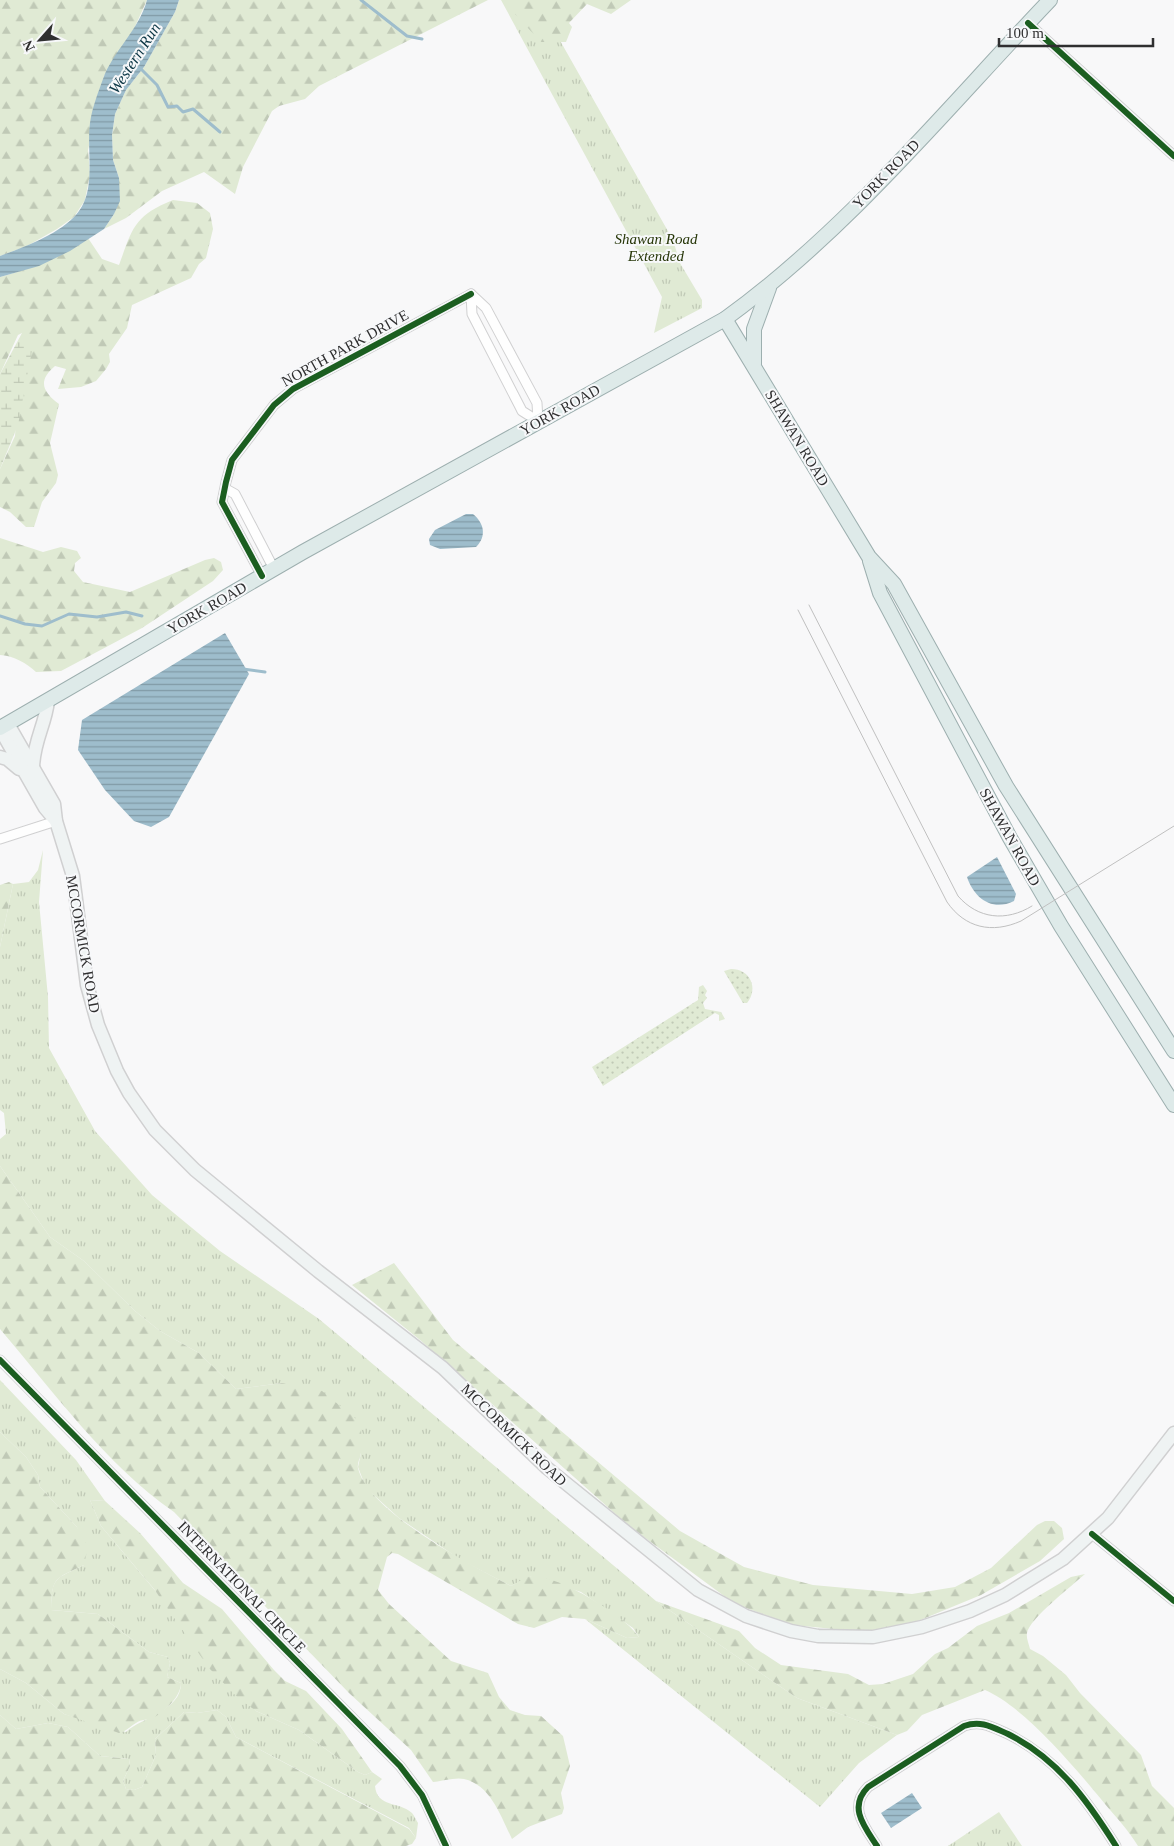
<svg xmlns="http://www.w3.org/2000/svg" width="1174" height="1846" font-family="'Times New Roman',serif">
  <defs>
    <pattern id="grass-tufts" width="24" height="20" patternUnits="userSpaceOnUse" patternTransform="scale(1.25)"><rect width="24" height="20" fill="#e0ead4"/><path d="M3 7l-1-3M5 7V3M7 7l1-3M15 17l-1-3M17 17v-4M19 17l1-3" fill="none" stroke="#c0c9b6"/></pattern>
    <pattern id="forest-firs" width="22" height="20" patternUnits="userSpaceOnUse" patternTransform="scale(1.25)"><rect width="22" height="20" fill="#e0ead4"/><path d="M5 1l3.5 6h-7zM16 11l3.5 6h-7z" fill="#c0c9b6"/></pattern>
    <pattern id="wetland-marsh" width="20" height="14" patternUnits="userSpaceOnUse" patternTransform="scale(1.25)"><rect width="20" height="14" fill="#e0ead4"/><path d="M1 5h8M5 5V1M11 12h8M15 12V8" fill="none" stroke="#c0c9b6"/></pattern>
    <pattern id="garden-dots" width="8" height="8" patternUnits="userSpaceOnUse" patternTransform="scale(1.25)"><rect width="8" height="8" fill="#e0ead4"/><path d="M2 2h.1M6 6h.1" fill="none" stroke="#c0c9b6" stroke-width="1.8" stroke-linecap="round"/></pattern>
    <pattern id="water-rules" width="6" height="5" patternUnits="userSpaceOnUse" patternTransform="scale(1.25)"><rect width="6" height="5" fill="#9ebdcc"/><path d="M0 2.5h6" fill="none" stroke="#819aa6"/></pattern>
  </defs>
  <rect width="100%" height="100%" fill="#f8f8f9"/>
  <g fill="url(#grass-tufts)">
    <path d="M501,0H537L673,240L680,263L702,300V308L654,333L662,297Z"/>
    <path d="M43,850L39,902L48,997L49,1048L95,1131L152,1195L220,1251L319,1319L656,1601L797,1698L897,1735L859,1763L820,1807L585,1619L627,1638L639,1637L633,1628L581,1592L531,1576L511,1586L461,1560L399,1518L366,1488L358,1467L361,1453L282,1383L236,1389L199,1353L160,1331L135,1311L84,1261L50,1237L0,1166V1139L6,1134L4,1113L0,1110V947L13,884L29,882L38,870Z"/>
    <path d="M0,1380L76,1460L105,1501L90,1500L101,1526L256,1711L299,1730L358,1772L365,1775L372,1772L382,1779L375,1786C377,1808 399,1801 412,1813C414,1815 416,1820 418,1823L416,1838L409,1828L236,1737L226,1717L217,1710L197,1713L184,1712L155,1739L156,1755L142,1787L134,1790L126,1789L123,1781L130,1766L129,1759L100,1756L68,1727L48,1723L16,1729L0,1715V1669L26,1683L64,1714L126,1732C142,1717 181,1711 181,1683L167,1677L170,1663L168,1657L149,1652L98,1614L51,1610C52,1576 54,1580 84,1565L77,1527L40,1487L38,1475L26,1457L0,1432Z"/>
    <path d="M999,1812L1022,1846H948Z"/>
  </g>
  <g fill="url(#forest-firs)">
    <path d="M0,0H147L133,31L104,76L88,150L90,174L85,200L74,217L57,229L27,246L0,256Z"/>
    <path d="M179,0H488L319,86L305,99L279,106L272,111L243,167L235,194L204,172L162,191L126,218L104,229L114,214L119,178L113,160L112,135L115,114L126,90L144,67L175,12Z"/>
    <path d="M502,0H631L611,14L587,4L569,23L572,27L566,42H541Z"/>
    <path d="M173,200L197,203L210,213L213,229L206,258L199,264L191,278L132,305L127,328L109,354L110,362L106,369L96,381L81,387L58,389L66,369L55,366C37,381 43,392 59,404L50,443L58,475L56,483L42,502L34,527H26L10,512L0,507V469L15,436L22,333L18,335L0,374V277C32,268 60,257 88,238L102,259L119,265C133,227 134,216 173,200Z"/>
    <path d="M0,538L43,552L61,547L77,551L81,558L75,563L74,571L83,582L130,592L205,560L214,558L221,562L223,570L213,581L142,628L61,671L36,672C28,664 12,655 0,655Z"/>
    <path d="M9,882L13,884L0,947V885Z"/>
    <path d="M0,1166L50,1237L84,1261L135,1311L160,1331L199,1353L236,1389L282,1383L322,1391L361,1423C361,1433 362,1443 361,1453C360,1458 357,1464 358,1468C368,1512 473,1566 511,1586C517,1583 526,1576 532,1576C558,1575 626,1616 639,1637L627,1638L585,1619L562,1617L534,1628L518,1624L398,1554L392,1553L387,1557L378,1590L389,1604L451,1661L488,1673L499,1697L510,1710L525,1715L541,1716L563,1736L570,1766L561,1793L564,1808L562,1814L528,1827L512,1839C501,1817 491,1785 464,1779C456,1777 442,1781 433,1782L411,1750L349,1693L174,1512C105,1464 54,1392 0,1329Z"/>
    <path d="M394,1263L453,1340L680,1531L744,1567L813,1585L912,1594L955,1587L991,1568L1037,1525L1045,1521H1054L1062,1528L1064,1539L1040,1561L981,1595L918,1621L864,1632L793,1625L735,1604L629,1526L420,1340L352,1285Z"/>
    <path d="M0,1432L26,1457L38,1475L40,1487L77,1527L88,1547L84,1565C55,1579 52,1576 51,1610L98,1614L149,1652L168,1657L170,1663L167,1677L181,1683C181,1696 166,1710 155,1717C149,1720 141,1719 136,1723C129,1727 127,1731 119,1733L64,1714L26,1683L0,1669Z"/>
    <path d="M90,1500L105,1501L140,1533L183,1583L222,1609L274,1670L285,1681L306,1691L342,1729L372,1772L365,1775L358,1772L299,1730L256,1711L236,1696L209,1668L154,1589L101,1526Z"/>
    <path d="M1085,1574C1073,1585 1029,1619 1027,1633C1026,1638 1029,1644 1030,1649L1043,1656L1066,1675L1080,1693L1141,1755L1152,1786L1174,1808V1846H1138C1129,1831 1116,1817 1105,1804C1077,1770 1025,1707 985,1690L922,1715L907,1731L897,1735L797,1698L656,1601L739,1631L755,1648L781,1665L848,1674L869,1685L883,1684L913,1674L935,1654L948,1648L977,1626L1009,1613L1071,1577Z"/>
    <path d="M217,1710L226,1717L236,1737L409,1829L416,1838L412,1844L406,1846H0V1715L16,1729L48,1723L68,1727L100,1756L129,1759L130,1766L123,1781L126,1789L134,1790L142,1787L156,1755L155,1739L184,1712L197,1713Z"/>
  </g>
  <path fill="url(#wetland-marsh)" d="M22,333L32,350L18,425L0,469V374Z"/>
  <g fill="url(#garden-dots)">
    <path d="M731,969C750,969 759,988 747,1003H743L724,971Z"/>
    <path d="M703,985L707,991L705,995L707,998L703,1003L705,1009L721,1012L725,1019L719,1021V1015L715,1013L603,1086L592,1067L698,1000L699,987Z"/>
  </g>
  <g fill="url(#water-rules)">
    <path d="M147,0H179L175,12L144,67L126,90L115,114L112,135L113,160L119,178L120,201L114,214L104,229L70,251L39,266L0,277V256C24,247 55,236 74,217C98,194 86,153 90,123C92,108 98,93 103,79C113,51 139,30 147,0Z"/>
    <path d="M466,514H473C484,523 487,536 476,547L440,549L430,545L429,539L435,530Z"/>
    <path d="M225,633L249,674L169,817L151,827L134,821L105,790L78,750L82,720Z"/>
    <path d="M997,857L1016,894L1014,901C992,912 974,898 967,877Z"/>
    <path d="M912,1793L922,1808L891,1828L881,1813Z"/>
  </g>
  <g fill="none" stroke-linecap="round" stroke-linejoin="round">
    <g stroke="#9ebdcc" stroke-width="3">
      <path d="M361,0L407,36L422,39"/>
      <path d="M139,67L157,85L168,107L177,106L183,112L193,109L220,132"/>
      <path d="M0,616L25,624L42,626L69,614L97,617L126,612L142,616"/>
      <path d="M243,669L265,672"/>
    </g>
    <defs>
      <g id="minor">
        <path d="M1028,23L1174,156"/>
        <path d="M471,294L472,314L520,407L522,411L538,421"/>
        <path d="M471,294L486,308L537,403L538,421"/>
        <path d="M226,489L235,494L274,569"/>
        <path d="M262,576L222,502L226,482L232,460L274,405L293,389L471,294"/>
        <path d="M0,839L56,821"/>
        <path d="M0,1360L400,1766L422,1795L446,1846"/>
        <path d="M1092,1534L1174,1601"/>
        <path d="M877,1846C864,1826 848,1807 868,1787L964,1726C981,1720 992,1727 1008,1734C1058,1759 1087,1800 1116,1846"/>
      </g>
      <g id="secondary">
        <path d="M8,724L54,804L56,821L73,876L87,985L98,1025L117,1071L129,1093L155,1130L195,1170L318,1271L443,1368L547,1468L698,1590L746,1616L791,1631L818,1636L873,1637L922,1627L970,1611L1005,1595L1063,1559L1108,1518L1174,1433"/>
        <path d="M0,729L45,808L56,821"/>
        <path d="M0,757L7,759L19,769"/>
        <path d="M33,767C34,740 45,726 48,701"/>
      </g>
      <g id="primary">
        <path d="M725,319L869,557L894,584L1006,786L1174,1051"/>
        <path d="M754,364V329L769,288"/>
        <path d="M870,561L880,593L1010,838L1061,926L1174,1105"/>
        <path d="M0,728L303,552L725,319C848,230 946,109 1050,0"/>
      </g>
    </defs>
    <use href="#minor" stroke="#d0d0d1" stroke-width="11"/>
    <use href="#secondary" stroke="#d0d0d1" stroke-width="15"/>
    <use href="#primary" stroke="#9dafaf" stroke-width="16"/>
    <use href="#minor" stroke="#fefefe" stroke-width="9"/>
    <use href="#secondary" stroke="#eff3f3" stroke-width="12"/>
    <use href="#primary" stroke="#deeae9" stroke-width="14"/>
    <g stroke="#c0c0c0" stroke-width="1">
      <path d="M809,605L958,896C978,919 1006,922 1032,906"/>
      <path d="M798,610L947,902C965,928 992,934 1021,921L1174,826"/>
    </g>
    <defs>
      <g id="cycleway">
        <path d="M1028,23L1174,156"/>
        <path d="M262,576L222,502L226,482L232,460L274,405L293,389L471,294"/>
        <path d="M0,1360L400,1766L422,1795L446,1846"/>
        <path d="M1092,1534L1174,1601"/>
        <path d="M877,1846C864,1826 848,1807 868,1787L964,1726C981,1720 992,1727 1008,1734C1058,1759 1087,1800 1116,1846"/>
      </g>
    </defs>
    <use href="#cycleway" stroke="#f7f8fa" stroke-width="9"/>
    <use href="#cycleway" stroke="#1b5e20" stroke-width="6"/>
  </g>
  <g text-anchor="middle" stroke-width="4" stroke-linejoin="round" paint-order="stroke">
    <g font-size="15" fill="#2f2f30" stroke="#f7f8fa">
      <text transform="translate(886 174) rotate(-46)" y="5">YORK ROAD</text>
      <text transform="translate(345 348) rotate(-29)" y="5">NORTH PARK DRIVE</text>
      <text transform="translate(560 410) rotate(-29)" y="5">YORK ROAD</text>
      <text transform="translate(797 438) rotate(59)" y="5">SHAWAN ROAD</text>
      <text transform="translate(207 608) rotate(-30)" y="5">YORK ROAD</text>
      <text transform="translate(1010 837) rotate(61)" y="5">SHAWAN ROAD</text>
      <text transform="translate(83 944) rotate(80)" y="5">MCCORMICK ROAD</text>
      <text transform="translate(514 1435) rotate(44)" y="5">MCCORMICK ROAD</text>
      <text transform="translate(242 1587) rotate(46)" y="5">INTERNATIONAL CIRCLE</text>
    </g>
    <g font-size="15" font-style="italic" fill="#273608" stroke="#f7f8fa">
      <text x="656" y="244">Shawan Road<tspan x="656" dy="17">Extended</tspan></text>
    </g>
    <g font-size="16" font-style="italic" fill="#0b3544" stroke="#f7f8fa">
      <text transform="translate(134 58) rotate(-57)" y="6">Western Run</text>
    </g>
  </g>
  <g transform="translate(40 40) rotate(243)" stroke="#f7f8fa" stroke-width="4" paint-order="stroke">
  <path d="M0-4L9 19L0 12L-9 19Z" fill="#2f2f30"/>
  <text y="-8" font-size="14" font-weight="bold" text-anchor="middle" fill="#2f2f30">N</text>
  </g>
  <path d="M999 38v8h154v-8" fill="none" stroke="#2f2f30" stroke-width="2.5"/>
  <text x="1006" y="38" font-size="15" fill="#2f2f30" stroke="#f7f8fa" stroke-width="4" paint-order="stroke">100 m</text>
</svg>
